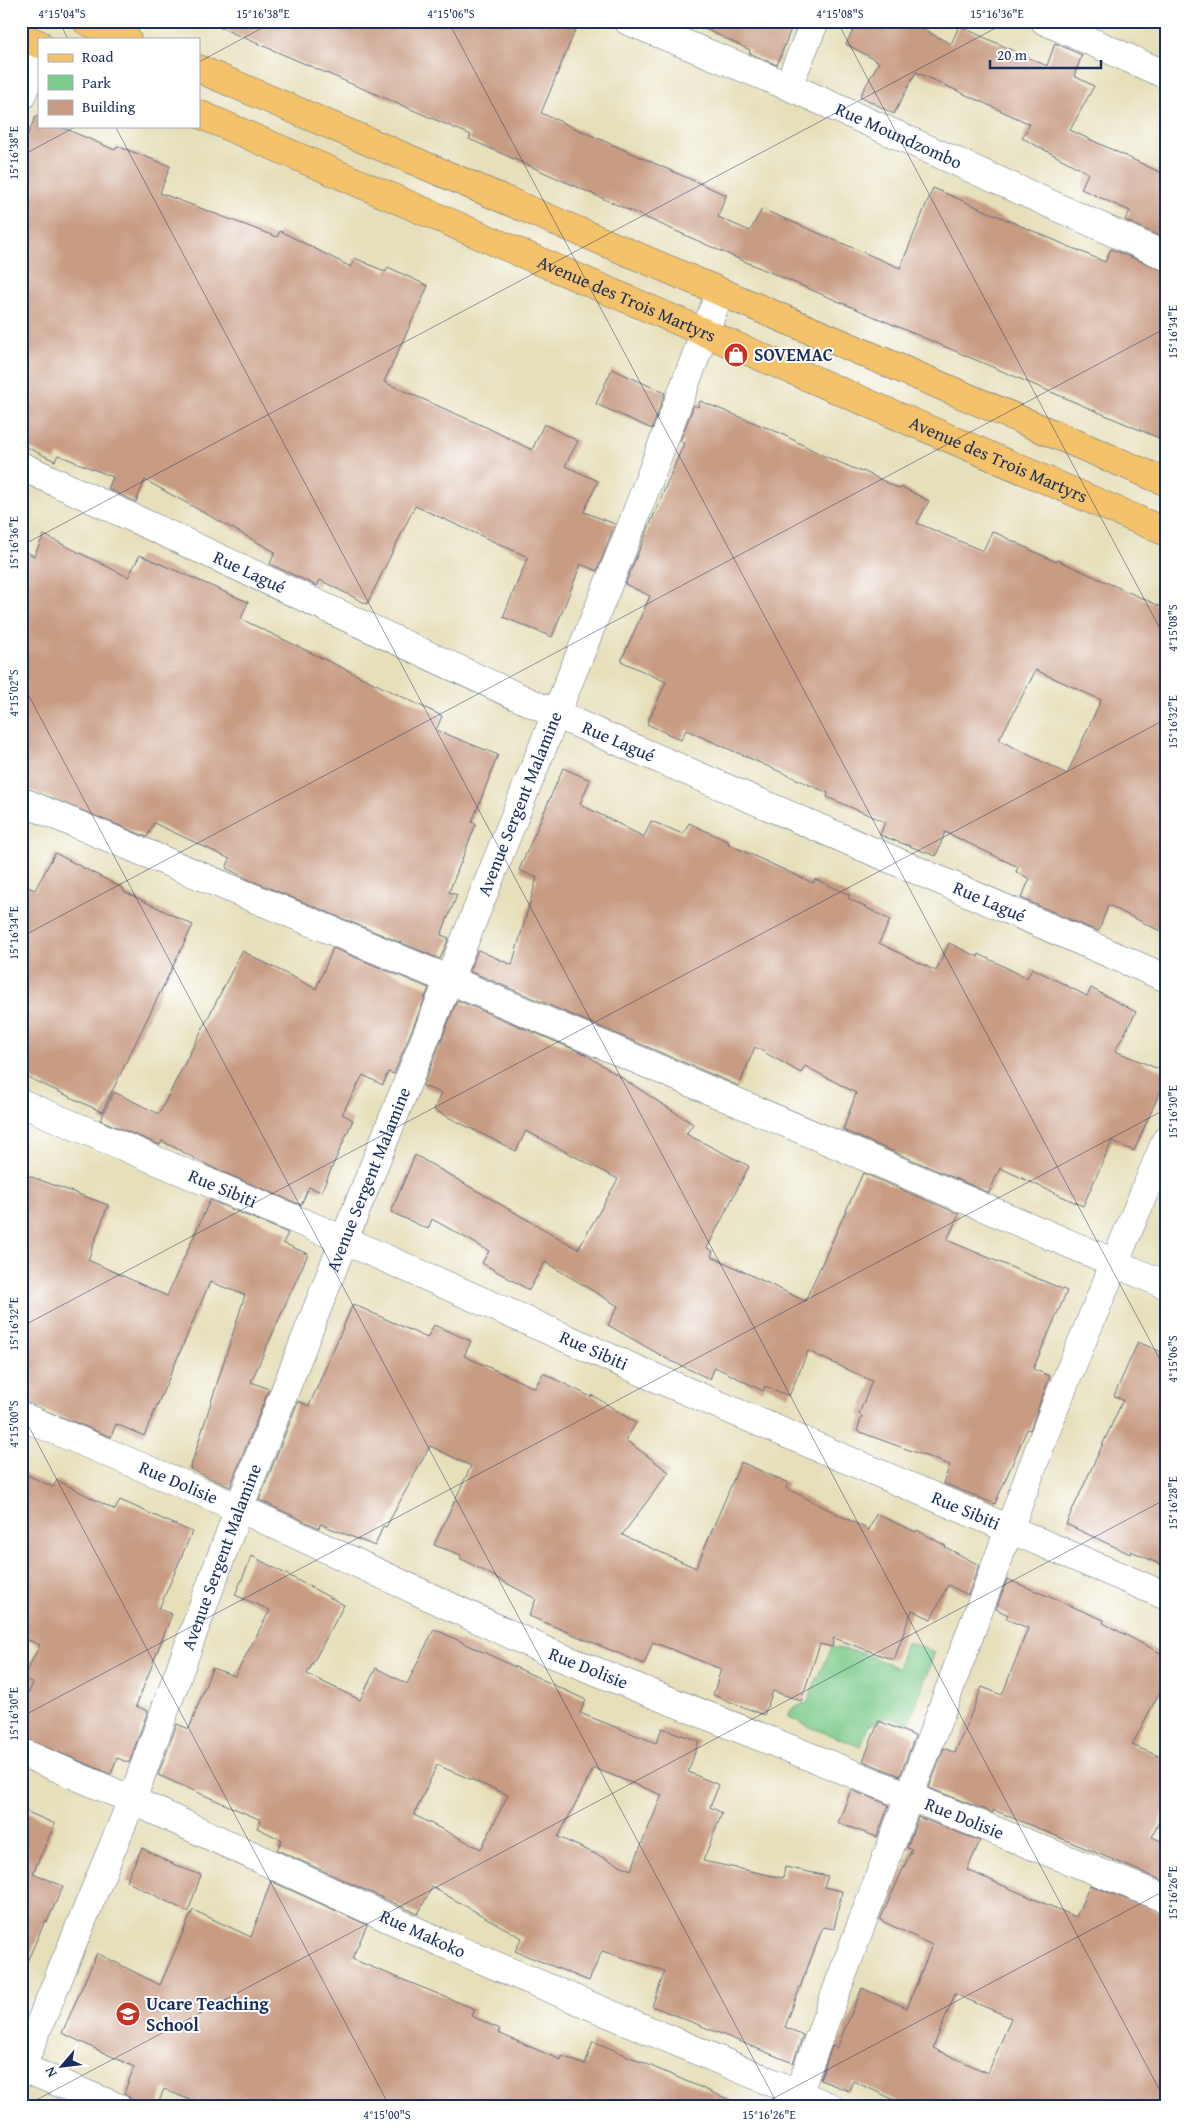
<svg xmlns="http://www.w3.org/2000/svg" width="1187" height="2128" font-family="'Gentium Book Plus',serif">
  <rect width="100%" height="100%" fill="#fff"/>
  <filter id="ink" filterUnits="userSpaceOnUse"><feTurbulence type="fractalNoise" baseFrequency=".02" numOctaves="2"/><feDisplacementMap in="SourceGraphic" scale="10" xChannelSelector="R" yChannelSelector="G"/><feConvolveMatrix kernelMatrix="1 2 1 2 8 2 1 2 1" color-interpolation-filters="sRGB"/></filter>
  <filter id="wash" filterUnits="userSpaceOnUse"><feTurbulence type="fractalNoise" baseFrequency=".0096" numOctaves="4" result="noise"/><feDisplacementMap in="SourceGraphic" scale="20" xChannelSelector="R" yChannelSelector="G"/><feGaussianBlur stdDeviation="1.12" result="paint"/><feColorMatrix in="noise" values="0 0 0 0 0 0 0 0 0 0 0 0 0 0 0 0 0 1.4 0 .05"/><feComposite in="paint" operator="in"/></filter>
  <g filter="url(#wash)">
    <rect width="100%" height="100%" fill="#e6dfba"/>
    <path fill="#7dcb8b" stroke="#4c7d74" d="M906,1642L935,1652L909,1723L886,1717L868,1726L861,1747L812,1728L787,1716L793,1708L808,1702C813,1682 824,1666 832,1647L862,1653L898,1668Z"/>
    <g id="blocks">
      <g fill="#c89b83" fill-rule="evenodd">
        <path d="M205,21H579L541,113L726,195L718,217L750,231L762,209L900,268L933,188L1105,262L1111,249L1166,271V441L732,256L469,139L471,135Z"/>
        <path d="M688,21H794L777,65L749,53L750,50Z"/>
        <path d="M858,21H907L951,44L959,26L1047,66L1055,43L1082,55L1074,76L1094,86L1070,130L1166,175V239L1125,220L1130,211L1081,189L1088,173L1022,138L1030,124L916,72L894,114L860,96L879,62L846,44Z"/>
        <path d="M36,116L39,117V126H59L115,150L117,146L170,166L160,193L277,237L280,231L351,267L355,258L386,272L388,267L428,286L384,382L488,428L532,450L544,424L578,441L565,466L598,481L584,512L615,524L597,571L581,564L552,637L503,617L528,557L415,506L367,604L320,580L317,586L270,564L275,552L145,480L136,502L108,489L113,477L58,455L55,461L21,444V149Z"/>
        <path d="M612,369L665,393L652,429L596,404Z"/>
        <path d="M700,401L780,433L822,455L862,472L863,471L900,489L902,487L929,501L917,523L983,551L992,531L1056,562L1057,560L1166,609V934L1108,905L1099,931L1087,927L1021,898L1030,879L1016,872L1018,867L945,832L936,856L880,835L885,822L827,797L828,793L686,730L681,740L647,724L666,682L621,661L650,596L625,584L684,443L680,441L694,405L698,407ZM1036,670L1101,700L1067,774L999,740Z"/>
        <path d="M44,535L128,577L140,555L248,602L241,619L442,716L436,730L498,755L472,822L476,824L449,892L457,895L441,935L449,938L440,959L250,880L226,868L230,859L154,823L147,837L21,786V549L34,556Z"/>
        <path d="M563,768L590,780L580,804L644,837L651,821L683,834L689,823L729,842L728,844L813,883L815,879L850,895L848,898L890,920L879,943L936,971L949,943L978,957L979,954L1027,978L1032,968L1087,996L1091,988L1136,1012L1115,1051L1166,1072V1078L1134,1151L1112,1141L1083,1206L1000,1168L989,1193L843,1130L856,1093L805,1066L801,1073L755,1047L739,1086L469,971L478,950L512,965L537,878L519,870Z"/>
        <path d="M55,853L124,889L123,891L193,925L102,1112L21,1074V884L35,890Z"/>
        <path d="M333,948L429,988L394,1074L388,1072L383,1085L363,1075L342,1114L353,1120L321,1192L309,1187L301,1205L215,1169L162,1141L160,1145L100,1120L114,1092L159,1114L242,951L316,989Z"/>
        <path d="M457,1000L585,1054L693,1124L686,1134L749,1166L707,1248L713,1251L711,1256L805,1301L863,1173L959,1214L947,1240L1067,1291L1033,1369L1050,1376L1030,1430L1027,1429L995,1504L943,1483L950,1465L857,1431L862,1416L859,1414L872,1381L808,1351L789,1396L765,1386L763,1391L715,1367L710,1379L669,1360L608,1325L618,1306L545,1262L529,1290L482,1263L489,1251L432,1219L428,1229L391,1212L415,1155L578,1249L618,1179L526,1131L516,1151L434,1110L441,1093L423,1086Z"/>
        <path d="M21,1173L108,1205L88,1260L167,1296L210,1200L288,1233L283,1243L308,1254L251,1382L269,1389L230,1487L190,1469L245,1295L210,1282L144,1436L116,1424L111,1437L21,1401Z"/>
        <path d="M353,1304L427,1338L434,1325L471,1341L464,1356L535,1388L543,1373L591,1397L592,1395L636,1423L626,1440L669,1472L622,1535L696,1568L741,1462L788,1483L786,1488L869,1530L876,1514L916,1532L917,1530L946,1546L945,1547L979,1565L968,1595L948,1585L931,1619L912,1610L894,1660L834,1638L832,1647L820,1644L801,1701L773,1691L764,1715L713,1695L721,1669L653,1642L644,1664L529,1616L536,1599L460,1558L461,1555L434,1545L471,1466L430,1446L386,1527L383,1526L375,1546L320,1524L319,1528L259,1500L298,1401L309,1406Z"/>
        <path d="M1138,1342L1166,1354V1567L1131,1551L1130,1554L1066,1524L1123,1400L1114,1396Z"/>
        <path d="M21,1472L53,1487L57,1480L115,1510L120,1500L192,1532L159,1609L172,1614L136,1706L148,1711L129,1763L117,1758L111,1774L21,1737V1709L33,1683L23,1678L40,1645L21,1637Z"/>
        <path d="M252,1556L344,1605L307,1674L360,1700L376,1668L407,1684L434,1629L586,1700L580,1713L656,1743L662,1728L699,1741L688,1772L719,1785L710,1807L722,1813L703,1861L783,1878L785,1867L828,1876L824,1887L842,1891L834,1929L823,1927L785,2027L803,2035L793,2063L652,2006L665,1971L602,1951L589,1981L515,1951L522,1938L432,1887L418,1914L277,1850L282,1840L257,1828L261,1820L158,1775L177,1724L189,1729L212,1668L235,1676L270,1610L235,1595ZM437,1765L508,1795L481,1849L414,1815ZM594,1768L662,1795L631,1870L558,1837Z"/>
        <path d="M1007,1579L1104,1620L1103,1623L1166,1656V1680L1132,1745L1166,1759V1806L1152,1837L1166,1843V1882L994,1810L993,1813L929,1788L944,1748L955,1753L982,1687L1002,1695L1028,1628L1006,1619L1008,1615L996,1609Z"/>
        <path d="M879,1721L915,1736L900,1776L863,1761Z"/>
        <path d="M851,1790L889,1805L877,1837L838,1823Z"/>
        <path d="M21,1809L55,1824L33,1873L63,1886L47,1922L45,1921L21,1975Z"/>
        <path d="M918,1817L980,1841L967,1870L1076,1917L1090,1885L1166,1914V2107H910L853,2081L849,2091L820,2080L832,2046L837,2048L862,1988L907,2008L932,1945L880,1920L912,1849L907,1848ZM955,1994L1011,2018L988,2073L933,2048Z"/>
        <path d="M142,1848L175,1865L201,1875L188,1912L126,1881Z"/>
        <path d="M271,1881L367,1925L352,1959L475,2009L472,2016L500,2029L498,2033L561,2060L562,2056L585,2065L593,2041L746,2107H206L164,2089L157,2107H132L130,2098L124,2093L134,2067L62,2033L97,1953L160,1985L193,1910L251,1937Z"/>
      </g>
    </g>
  </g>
  <g filter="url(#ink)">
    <use href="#blocks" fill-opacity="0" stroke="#626d7e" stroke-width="1"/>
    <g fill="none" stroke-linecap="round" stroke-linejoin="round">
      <defs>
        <g id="minor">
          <path id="s1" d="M628,21L788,86L1166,256"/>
          <path d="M1045,21L1166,75"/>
          <path d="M788,86L815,21"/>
          <path d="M21,97L39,53"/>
          <path id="s2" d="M21,466L555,714L1166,978"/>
          <path d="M21,801L450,980L1166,1285"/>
          <path id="s3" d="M21,1103L344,1240L656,1378L1166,1596"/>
          <path id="s4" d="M21,1416L239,1508L548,1652L1166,1899"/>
          <path id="s5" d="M21,1752L132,1800L440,1942L830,2107"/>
          <path d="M21,2067L117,2107"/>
          <path id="s6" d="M21,2069L132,1800L239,1508L344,1240L628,535L720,292"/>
          <path d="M793,2107L1056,1404L1166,1140"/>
        </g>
        <g id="primary">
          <path d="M86,21L127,39"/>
          <path d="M21,37L39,44"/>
          <path d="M199,69L1166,482"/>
          <path id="s7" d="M199,114L1166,532"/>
        </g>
      </defs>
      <use href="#minor" stroke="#626d7e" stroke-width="29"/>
      <use href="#primary" stroke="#626d7e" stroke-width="29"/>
      <use href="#minor" stroke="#fff" stroke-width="28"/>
      <use href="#primary" stroke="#f3c26a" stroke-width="28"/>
    </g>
  </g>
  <path fill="none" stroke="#1b2f5e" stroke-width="1" stroke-opacity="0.45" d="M59,21L68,39M448,21L1166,1371M837,21L1166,640M199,62L275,21M115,126L1166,2102M21,156L77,126M21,546L1009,21M21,681L779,2107M21,937L1166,328M21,1327L1166,719M21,1412L390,2107M21,1717L1166,1109M23,2107L1166,1499M757,2107L1166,1890"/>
  <defs>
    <symbol id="shop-disc" viewBox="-11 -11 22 22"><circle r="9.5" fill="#c8321e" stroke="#fff"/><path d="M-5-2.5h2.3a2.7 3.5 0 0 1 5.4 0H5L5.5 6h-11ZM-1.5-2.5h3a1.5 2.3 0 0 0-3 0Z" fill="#fff"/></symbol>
    <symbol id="school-disc" viewBox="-11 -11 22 22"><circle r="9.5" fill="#c8321e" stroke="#fff"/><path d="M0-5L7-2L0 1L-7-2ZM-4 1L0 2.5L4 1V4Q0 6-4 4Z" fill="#fff"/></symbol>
  </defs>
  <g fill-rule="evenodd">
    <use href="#shop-disc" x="722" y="341" width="28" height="28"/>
    <use href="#school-disc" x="114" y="2000" width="28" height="28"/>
  </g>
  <g text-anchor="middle" stroke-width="4" stroke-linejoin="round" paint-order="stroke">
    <g font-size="18" fill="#1b2f5e" stroke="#fff">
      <text dy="6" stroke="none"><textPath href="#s1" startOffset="294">Rue Moundzombo</textPath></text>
      <text dy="6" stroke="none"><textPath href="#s7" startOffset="466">Avenue des Trois Martyrs</textPath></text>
      <text dy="6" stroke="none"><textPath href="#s7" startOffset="871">Avenue des Trois Martyrs</textPath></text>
      <text dy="6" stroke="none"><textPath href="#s2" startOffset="252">Rue Lagué</textPath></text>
      <text dy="6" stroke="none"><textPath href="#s2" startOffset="658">Rue Lagué</textPath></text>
      <text dy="6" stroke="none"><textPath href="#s6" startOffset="1360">Avenue Sergent Malamine</textPath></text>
      <text dy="6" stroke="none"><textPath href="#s2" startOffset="1062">Rue Lagué</textPath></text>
      <text dy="6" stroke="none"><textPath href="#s6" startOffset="955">Avenue Sergent Malamine</textPath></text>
      <text dy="6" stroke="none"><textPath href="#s3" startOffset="219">Rue Sibiti</textPath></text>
      <text dy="6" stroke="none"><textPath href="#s3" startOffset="624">Rue Sibiti</textPath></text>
      <text dy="6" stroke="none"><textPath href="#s4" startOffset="171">Rue Dolisie</textPath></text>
      <text dy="6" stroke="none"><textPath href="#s3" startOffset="1029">Rue Sibiti</textPath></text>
      <text dy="6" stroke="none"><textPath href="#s6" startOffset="550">Avenue Sergent Malamine</textPath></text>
      <text dy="6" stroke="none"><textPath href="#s4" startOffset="621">Rue Dolisie</textPath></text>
      <text dy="6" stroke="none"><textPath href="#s4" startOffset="1026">Rue Dolisie</textPath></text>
      <text dy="6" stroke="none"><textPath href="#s5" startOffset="441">Rue Makoko</textPath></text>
    </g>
    <g font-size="18" font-weight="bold" fill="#1b2f5e" stroke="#fff" text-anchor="start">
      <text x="754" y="361">SOVEMAC</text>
      <text x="146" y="2010">Ucare Teaching<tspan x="146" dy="21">School</tspan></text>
    </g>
  </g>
  <rect width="1187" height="2128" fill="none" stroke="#fff" stroke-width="55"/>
  <rect x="38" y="38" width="162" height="90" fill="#ffffff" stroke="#a4acbf"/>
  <rect x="48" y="54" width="25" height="8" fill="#f3c26a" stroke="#a4acbf"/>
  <text x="82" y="62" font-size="15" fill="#1b2f5e">Road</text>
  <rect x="48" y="75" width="25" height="15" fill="#7dcb8b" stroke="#a4acbf"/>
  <text x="82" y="88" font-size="15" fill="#1b2f5e">Park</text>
  <rect x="48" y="100" width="25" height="15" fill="#c89b83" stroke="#a4acbf"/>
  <text x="82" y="112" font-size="15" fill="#1b2f5e">Building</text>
  <g transform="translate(62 2066) rotate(242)" stroke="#ffffff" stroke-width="4" paint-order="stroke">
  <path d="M0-4L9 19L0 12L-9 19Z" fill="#1b2f5e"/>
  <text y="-8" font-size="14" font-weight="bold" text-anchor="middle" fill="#1b2f5e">N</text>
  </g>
  <path d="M990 60v8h111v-8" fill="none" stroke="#1b2f5e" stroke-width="2.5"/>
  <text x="997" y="60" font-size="15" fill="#1b2f5e" stroke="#ffffff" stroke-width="4" paint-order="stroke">20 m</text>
  <rect x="28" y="28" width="1132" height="2072" fill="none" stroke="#1b2f5e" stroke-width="2"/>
  <g font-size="12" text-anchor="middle" fill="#1b2f5e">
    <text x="62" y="18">4°15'04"S</text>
    <text x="263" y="18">15°16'38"E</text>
    <text x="451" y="18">4°15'06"S</text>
    <text x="840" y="18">4°15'08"S</text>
    <text x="997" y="18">15°16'36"E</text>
    <text transform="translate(14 153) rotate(-90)" y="4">15°16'38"E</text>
    <text transform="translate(1173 332) rotate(-90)" y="4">15°16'34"E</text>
    <text transform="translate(14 543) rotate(-90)" y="4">15°16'36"E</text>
    <text transform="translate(1173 628) rotate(-90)" y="4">4°15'08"S</text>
    <text transform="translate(14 693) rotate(-90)" y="4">4°15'02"S</text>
    <text transform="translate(1173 722) rotate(-90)" y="4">15°16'32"E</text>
    <text transform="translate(14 933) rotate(-90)" y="4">15°16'34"E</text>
    <text transform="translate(1173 1112) rotate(-90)" y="4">15°16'30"E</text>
    <text transform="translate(14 1324) rotate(-90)" y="4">15°16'32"E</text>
    <text transform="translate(1173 1359) rotate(-90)" y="4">4°15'06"S</text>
    <text transform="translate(14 1424) rotate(-90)" y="4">4°15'00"S</text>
    <text transform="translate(1173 1503) rotate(-90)" y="4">15°16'28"E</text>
    <text transform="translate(14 1714) rotate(-90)" y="4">15°16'30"E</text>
    <text transform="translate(1173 1893) rotate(-90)" y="4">15°16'26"E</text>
    <text x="387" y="2119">4°15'00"S</text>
    <text x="769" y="2119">15°16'26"E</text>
  </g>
</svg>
